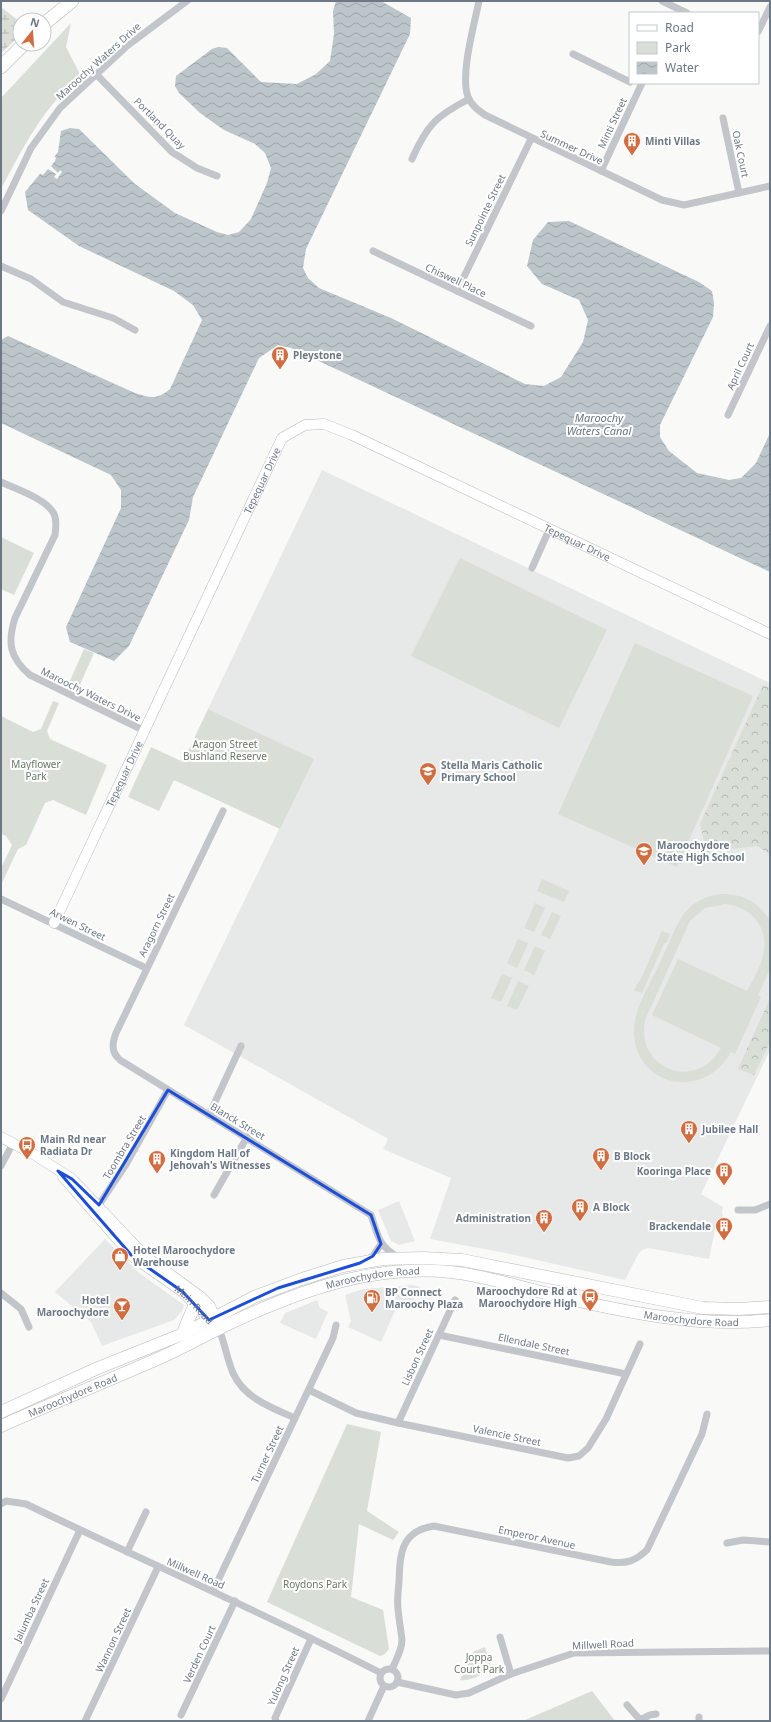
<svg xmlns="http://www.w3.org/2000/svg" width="771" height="1722" font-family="'Noto Sans',sans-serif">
  <defs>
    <pattern id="forest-crowns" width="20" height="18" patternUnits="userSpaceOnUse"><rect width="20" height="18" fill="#d9ded7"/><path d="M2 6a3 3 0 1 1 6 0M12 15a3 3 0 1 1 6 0" fill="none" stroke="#b4b9b4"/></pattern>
    <pattern id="wetland-marsh" width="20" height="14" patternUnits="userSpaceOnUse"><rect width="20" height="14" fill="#d9ded7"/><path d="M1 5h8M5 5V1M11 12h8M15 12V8" fill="none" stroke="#b4b9b4"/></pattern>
    <pattern id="water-waves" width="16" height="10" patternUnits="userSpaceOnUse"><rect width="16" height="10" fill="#bcc5ca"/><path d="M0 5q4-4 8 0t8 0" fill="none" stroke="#9da5aa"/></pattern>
  </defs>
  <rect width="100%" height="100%" fill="#f9f9f8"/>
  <g fill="#e7e8e8">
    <path d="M322,470L770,683V1050L701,1194L723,1207L722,1212L723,1220L716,1225L709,1259L648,1248L642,1250L637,1256L625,1280L506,1253L430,1239L451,1178L383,1149L388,1139L184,1025L313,759L208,709Z"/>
    <path d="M399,1201L415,1241L399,1245L391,1241L378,1210Z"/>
    <path d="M105,1239L139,1273L184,1305L182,1311L174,1320L102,1346L91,1322L55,1292Z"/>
    <path d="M413,1285L420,1287L413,1301L406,1300L398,1304L381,1342L348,1327L351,1321L345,1295L364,1289Z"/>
    <path d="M317,1300L320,1308L328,1312L316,1339L280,1323L285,1313Z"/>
  </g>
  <g fill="#d9ded7" fill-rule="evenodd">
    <path d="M71,23L66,47L81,76C43,107 24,146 1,189V98Z"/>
    <path d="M1,537L34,553L14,595L1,589Z"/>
    <path d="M460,558L607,630L559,728L411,656Z"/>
    <path d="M635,643L753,696L677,867L558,814Z"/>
    <path d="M84,649L94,653L78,689L68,685Z"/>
    <path d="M53,701L59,703L47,731L50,739L107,765L86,815L53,800L45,803L26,845L18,849L1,885V868L12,845L6,836L1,834V716L33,732L41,729Z"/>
    <path d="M208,709L314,759L280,829L174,780L159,811L128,797L151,747L183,762Z"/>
    <path d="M542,879L569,891L564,902L537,891Z"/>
    <path d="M720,894C742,893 759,902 770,921V969L758,995L761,997L735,1054L731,1052C705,1100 636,1088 634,1033C633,1010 649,986 659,965C666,949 673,932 682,916C692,903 704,896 720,894ZM725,904C749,906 768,925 764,951C762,964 754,979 747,991L678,959L652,1015L721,1048C697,1092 635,1070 645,1020L690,921L705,908Z"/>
    <path d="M535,903L545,908L534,932L524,928Z"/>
    <path d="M552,912L561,916L550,939L541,935Z"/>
    <path d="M662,931L670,934L666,943H664L642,993L634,990L639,981H640Z"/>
    <path d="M518,939L528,943L517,968L507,963Z"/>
    <path d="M535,946L545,951L534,975L524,970Z"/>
    <path d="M502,974L512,978L501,1002L491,998Z"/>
    <path d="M518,981L529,986L517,1010L507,1006Z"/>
    <path d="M347,1424L381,1432L367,1511L399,1532L393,1540L359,1524L351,1597L383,1610L389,1649L385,1654L380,1656L267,1602Z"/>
    <path d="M485,1647L491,1667C485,1674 469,1682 460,1680L473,1652Z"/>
    <path d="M592,1691L615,1721H523Z"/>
  </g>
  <g fill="url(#forest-crowns)">
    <path d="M763,685L770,688V854L757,846L707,852L700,824Z"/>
    <path d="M770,998V1042L754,1075L738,1069Z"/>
  </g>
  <path fill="url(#wetland-marsh)" d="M1,7L20,22V36L1,53Z"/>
  <path fill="url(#water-waves)" d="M336,1H381L411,18L410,34L306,249L303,268L308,278L319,288L391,318L525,384L544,386L561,377L583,342L588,320L579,300L542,284L527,266L533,240L548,222L569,221L699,282L712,291L714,303L713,317L660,425V437L669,451L697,473L729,480L741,478L756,463L770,433V572L291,348L278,345L259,358L193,497L189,520L129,646L114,661L70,642L66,627L121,508V490L111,475L1,423V340L8,336L135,393C151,398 157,400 170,389L202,320L193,305L174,291L79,246L28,210L25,192L58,152L61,131L70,128L79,129L135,184L175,213L217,232L228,235L239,232L251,219L267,183L271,168L265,153L255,144L224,130L200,113L179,93L175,86L176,76L212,49L218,47L227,48L261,82L297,84L316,74L330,61L334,34L333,11Z"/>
  <path fill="#f9f9f8" d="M54,156L56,158L55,161L51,166L58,173L60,170L62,172L57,179L54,177L56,174L48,169L43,175L39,173Z"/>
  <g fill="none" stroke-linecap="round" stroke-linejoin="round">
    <defs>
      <g id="secondary">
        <path id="s1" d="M54,923L282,438L305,425L324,424L352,435L770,634"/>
        <path d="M1,1137L35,1155L72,1179L145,1256L201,1297L210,1306L217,1323"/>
        <path id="s2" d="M63,1177L133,1257L183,1292L214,1325"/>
      </g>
      <g id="primary">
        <path d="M183,1334C186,1323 191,1315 195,1304"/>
        <path d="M1,1412L98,1368L183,1334L254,1297L302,1279L343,1266L383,1259L423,1258L462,1260L703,1308L739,1309L770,1307"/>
        <path id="s3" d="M1,1426C55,1402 110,1380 164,1356C189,1345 212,1331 237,1320C304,1289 376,1264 451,1272C488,1276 522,1288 558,1296C623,1312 703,1328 770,1320"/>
      </g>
      <g id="highway">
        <path d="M44,24L72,1"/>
        <path d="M1,67L24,44"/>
      </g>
    </defs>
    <use href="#secondary" stroke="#b4b9bd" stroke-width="11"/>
    <use href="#primary" stroke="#b6b9bd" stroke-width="13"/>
    <use href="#highway" stroke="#b5b8bc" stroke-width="14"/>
    <g stroke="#c2c5c9" stroke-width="7">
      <path d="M479,1C474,26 460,74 468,97C471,105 478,110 485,115L662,200L684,205L770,186"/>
      <path d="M662,1L687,13"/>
      <path d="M758,32L770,7"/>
      <path d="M573,54L630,82"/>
      <path d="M96,74L172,152L197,168L217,176"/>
      <path d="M723,118L739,193"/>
      <path d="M412,159C427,125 436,116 469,99"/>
      <path d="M601,171L642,83"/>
      <path d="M1,211L31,148L60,108L127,46L187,1"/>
      <path d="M373,251L531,326"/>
      <path d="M1,266L31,279L63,302L113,318L135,330"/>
      <path d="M457,291L531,139"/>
      <path d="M728,415L770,326"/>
      <path d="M1,482C16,489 47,499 54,514C57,520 56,528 55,535L15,618C7,643 10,658 30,675L145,731"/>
      <path d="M532,568L549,530"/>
      <path d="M223,811L116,1033C112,1044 111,1052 120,1060L371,1215C378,1235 378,1246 398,1257"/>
      <path d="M1,899L146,968"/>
      <path d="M209,1115L241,1046"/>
      <path d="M1,1166L13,1143"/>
      <path d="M214,1195L247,1137"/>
      <path d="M96,1209L125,1166L168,1090"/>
      <path d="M738,1210H755L770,1204"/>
      <path d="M366,1260L373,1256L381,1244"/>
      <path d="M1,1293L21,1309L29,1327"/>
      <path d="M219,1329C225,1344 227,1359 233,1373C244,1398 272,1408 295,1418"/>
      <path d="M439,1335L626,1374"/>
      <path d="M309,1390L356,1413L398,1423L568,1458L579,1456L588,1448L606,1419L640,1344"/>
      <path d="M398,1423L455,1300"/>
      <path d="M1,1504L6,1501L26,1504C144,1561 264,1613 381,1673"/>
      <path d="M727,1543L743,1540L770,1542"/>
      <path d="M127,1552L146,1512"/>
      <path d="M213,1591L333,1338L336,1325"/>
      <path d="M500,1637L511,1674"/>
      <circle cx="389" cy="1678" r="9"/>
      <path d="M392,1669C396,1660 402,1650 402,1640C401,1630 399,1620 398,1609C397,1600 398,1591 399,1582C400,1553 401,1531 434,1526L611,1562C627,1564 635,1561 647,1550L702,1434L707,1414"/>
      <path d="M397,1682L456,1695L469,1693L511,1674L574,1653L770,1651"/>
      <path d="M1,1699L80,1530"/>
      <path d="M627,1705L641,1721"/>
      <path d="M181,1715L235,1601"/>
      <path d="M640,1720L650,1715L656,1714"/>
      <path d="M85,1721L158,1567"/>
      <path d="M276,1721L275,1718L311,1639"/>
      <path d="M368,1721L384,1686"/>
      <path d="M699,1721V1717"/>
    </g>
    <use href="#secondary" stroke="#fff" stroke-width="10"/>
    <use href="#primary" stroke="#fff" stroke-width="12"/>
    <use href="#highway" stroke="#fff" stroke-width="13"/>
  </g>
  <path fill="none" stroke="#1d4ed8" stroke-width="3" stroke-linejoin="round" d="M168,1090L371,1215L381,1244L373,1256L360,1263L278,1288L209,1320L183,1292L133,1257L58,1171L72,1179L99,1205Z"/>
  <defs>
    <symbol id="building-pin" viewBox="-11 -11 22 30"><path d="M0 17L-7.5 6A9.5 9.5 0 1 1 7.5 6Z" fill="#d06e41" stroke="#fff"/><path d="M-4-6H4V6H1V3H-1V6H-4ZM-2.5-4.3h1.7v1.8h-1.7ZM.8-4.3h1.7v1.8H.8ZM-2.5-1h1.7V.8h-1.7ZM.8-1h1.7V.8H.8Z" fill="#fff"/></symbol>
    <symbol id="school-pin" viewBox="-11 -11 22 30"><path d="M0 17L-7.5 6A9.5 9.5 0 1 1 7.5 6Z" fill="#d06e41" stroke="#fff"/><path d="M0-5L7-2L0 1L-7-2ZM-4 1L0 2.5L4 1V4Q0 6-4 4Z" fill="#fff"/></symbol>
    <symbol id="bus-pin" viewBox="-11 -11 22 30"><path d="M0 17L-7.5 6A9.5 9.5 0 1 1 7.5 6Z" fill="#d06e41" stroke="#fff"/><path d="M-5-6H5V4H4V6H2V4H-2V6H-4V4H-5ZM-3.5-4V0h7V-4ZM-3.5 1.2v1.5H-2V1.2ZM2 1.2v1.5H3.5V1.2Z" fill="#fff"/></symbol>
    <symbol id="shop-pin" viewBox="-11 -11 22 30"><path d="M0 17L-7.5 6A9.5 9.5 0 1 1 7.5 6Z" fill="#d06e41" stroke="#fff"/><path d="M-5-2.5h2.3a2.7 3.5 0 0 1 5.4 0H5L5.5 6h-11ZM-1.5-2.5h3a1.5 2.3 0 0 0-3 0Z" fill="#fff"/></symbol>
    <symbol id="fuel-pin" viewBox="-11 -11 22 30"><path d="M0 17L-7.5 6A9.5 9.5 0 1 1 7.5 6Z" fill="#d06e41" stroke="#fff"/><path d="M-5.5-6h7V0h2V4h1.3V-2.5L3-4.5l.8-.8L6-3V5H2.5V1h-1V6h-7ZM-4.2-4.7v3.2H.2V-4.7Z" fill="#fff"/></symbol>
    <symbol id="bar-pin" viewBox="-11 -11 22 30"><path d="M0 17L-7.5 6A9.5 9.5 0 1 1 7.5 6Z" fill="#d06e41" stroke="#fff"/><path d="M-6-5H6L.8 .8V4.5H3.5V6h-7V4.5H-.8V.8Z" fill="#fff"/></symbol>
  </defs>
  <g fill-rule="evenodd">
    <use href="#building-pin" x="622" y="131" width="20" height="27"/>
    <use href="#building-pin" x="270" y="345" width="20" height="27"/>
    <use href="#school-pin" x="418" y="761" width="20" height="27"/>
    <use href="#school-pin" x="634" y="841" width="20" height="27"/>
    <use href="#building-pin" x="679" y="1119" width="20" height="27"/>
    <use href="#bus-pin" x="17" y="1135" width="20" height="27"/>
    <use href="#building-pin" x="591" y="1146" width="20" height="27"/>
    <use href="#building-pin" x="147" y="1149" width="20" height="27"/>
    <use href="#building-pin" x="714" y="1161" width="20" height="27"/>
    <use href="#building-pin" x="570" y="1197" width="20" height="27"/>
    <use href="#building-pin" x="534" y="1208" width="20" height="27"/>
    <use href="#building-pin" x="714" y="1216" width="20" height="27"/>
    <use href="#shop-pin" x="110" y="1246" width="20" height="27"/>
    <use href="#bus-pin" x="580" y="1287" width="20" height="27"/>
    <use href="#fuel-pin" x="362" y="1288" width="20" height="27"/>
    <use href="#bar-pin" x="112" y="1296" width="20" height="27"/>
  </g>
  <g text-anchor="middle" stroke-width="4" stroke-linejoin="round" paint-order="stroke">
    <g font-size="10" fill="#6c7885" stroke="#fff">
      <text transform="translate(98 61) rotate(-42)" y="4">Maroochy Waters Drive</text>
      <text transform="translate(160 123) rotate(45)" y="4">Portland Quay</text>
      <text transform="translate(612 123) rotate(-65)" y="4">Minti Street</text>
      <text transform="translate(572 147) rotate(25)" y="4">Summer Drive</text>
      <text transform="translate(741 154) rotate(78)" y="4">Oak Court</text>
      <text transform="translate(485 210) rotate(-64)" y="4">Sunpointe Street</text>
      <text transform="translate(456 280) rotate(25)" y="4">Chiswell Place</text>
      <text transform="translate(740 366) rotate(-65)" y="4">April Court</text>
      <text dy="4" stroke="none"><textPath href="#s1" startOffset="489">Tepequar Drive</textPath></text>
      <text dy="4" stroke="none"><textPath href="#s1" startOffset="861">Tepequar Drive</textPath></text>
      <text transform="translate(91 694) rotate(26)" y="4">Maroochy Waters Drive</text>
      <text dy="4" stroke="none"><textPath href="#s1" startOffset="165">Tepequar Drive</textPath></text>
      <text transform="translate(78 924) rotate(26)" y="4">Arwen Street</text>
      <text transform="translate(156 925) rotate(-64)" y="4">Aragorn Street</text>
      <text transform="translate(238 1121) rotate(31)" y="4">Blanck Street</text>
      <text transform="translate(124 1147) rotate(-59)" y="4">Toombra Street</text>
      <text dy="4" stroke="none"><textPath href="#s3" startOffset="402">Maroochydore Road</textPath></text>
      <text dy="4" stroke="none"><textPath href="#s2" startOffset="184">Main Road</textPath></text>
      <text dy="4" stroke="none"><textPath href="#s3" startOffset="726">Maroochydore Road</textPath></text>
      <text transform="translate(534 1344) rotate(12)" y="4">Ellendale Street</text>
      <text transform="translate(417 1357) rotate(-65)" y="4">Lisbon Street</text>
      <text dy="4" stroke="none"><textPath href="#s3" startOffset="78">Maroochydore Road</textPath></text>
      <text transform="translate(507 1435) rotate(12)" y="4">Valencie Street</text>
      <text transform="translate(267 1454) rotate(-65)" y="4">Turner Street</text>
      <text transform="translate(537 1537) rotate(12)" y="4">Emperor Avenue</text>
      <text transform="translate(196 1573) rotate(24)" y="4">Millwell Road</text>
      <text transform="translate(31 1610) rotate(-65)" y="4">Jalumba Street</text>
      <text transform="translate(113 1640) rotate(-65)" y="4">Wannon Street</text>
      <text transform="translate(603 1644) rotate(-3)" y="4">Millwell Road</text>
      <text transform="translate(199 1654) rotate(-65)" y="4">Verden Court</text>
      <text transform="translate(283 1676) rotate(-66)" y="4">Yulong Street</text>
    </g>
    <g font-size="10" font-weight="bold" fill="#6c7885" stroke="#fff" text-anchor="start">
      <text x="645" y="145">Minti Villas</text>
      <text x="293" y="359">Pleystone</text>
      <text x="441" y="769">Stella Maris Catholic<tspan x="441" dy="12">Primary School</tspan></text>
      <text x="657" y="849">Maroochydore<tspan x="657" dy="12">State High School</tspan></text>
      <text x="702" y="1133">Jubilee Hall</text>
      <text x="40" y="1143">Main Rd near<tspan x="40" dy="12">Radiata Dr</tspan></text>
      <text x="170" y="1157">Kingdom Hall of<tspan x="170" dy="12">Jehovah's Witnesses</tspan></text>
      <text x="614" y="1160">B Block</text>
      <text x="711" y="1175" text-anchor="end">Kooringa Place</text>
      <text x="593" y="1211">A Block</text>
      <text x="531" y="1222" text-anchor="end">Administration</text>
      <text x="711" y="1230" text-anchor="end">Brackendale</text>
      <text x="133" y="1254">Hotel Maroochydore<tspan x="133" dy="12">Warehouse</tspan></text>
      <text x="577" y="1295" text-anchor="end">Maroochydore Rd at<tspan x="577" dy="12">Maroochydore High</tspan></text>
      <text x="385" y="1296">BP Connect<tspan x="385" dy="12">Maroochy Plaza</tspan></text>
      <text x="109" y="1304" text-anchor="end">Hotel<tspan x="109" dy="12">Maroochydore</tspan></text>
    </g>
    <g font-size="10" fill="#687866" stroke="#fff">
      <text x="225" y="748">Aragon Street<tspan x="225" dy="12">Bushland Reserve</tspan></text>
      <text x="36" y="768">Mayflower<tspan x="36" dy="12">Park</tspan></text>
      <text x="315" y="1588">Roydons Park</text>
      <text x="479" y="1661">Joppa<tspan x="479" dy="12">Court Park</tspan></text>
    </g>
    <g font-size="11" font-style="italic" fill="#687780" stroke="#fff">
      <text x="599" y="422">Maroochy<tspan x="599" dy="13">Waters Canal</tspan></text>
    </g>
  </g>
  <rect width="771" height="1722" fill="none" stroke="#6c7885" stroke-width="4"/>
  <rect x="629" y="12" width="130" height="72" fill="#ffffff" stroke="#c4c9ce"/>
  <rect x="637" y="25" width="20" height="6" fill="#ffffff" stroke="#c4c9ce"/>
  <text x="665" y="32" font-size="12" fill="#6c7885">Road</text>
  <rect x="637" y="42" width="20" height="12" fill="#d9ded7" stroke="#c4c9ce"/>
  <text x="665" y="52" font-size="12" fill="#6c7885">Park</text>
  <rect x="637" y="62" width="20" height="12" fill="url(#water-waves)" stroke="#c4c9ce"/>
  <text x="665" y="72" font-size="12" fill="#6c7885">Water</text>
  <g transform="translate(32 32) rotate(17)"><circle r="19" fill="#ffffff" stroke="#c4c9ce"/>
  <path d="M0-3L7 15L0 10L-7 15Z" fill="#d06e41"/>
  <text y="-6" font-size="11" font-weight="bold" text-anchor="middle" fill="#6c7885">N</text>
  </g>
</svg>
